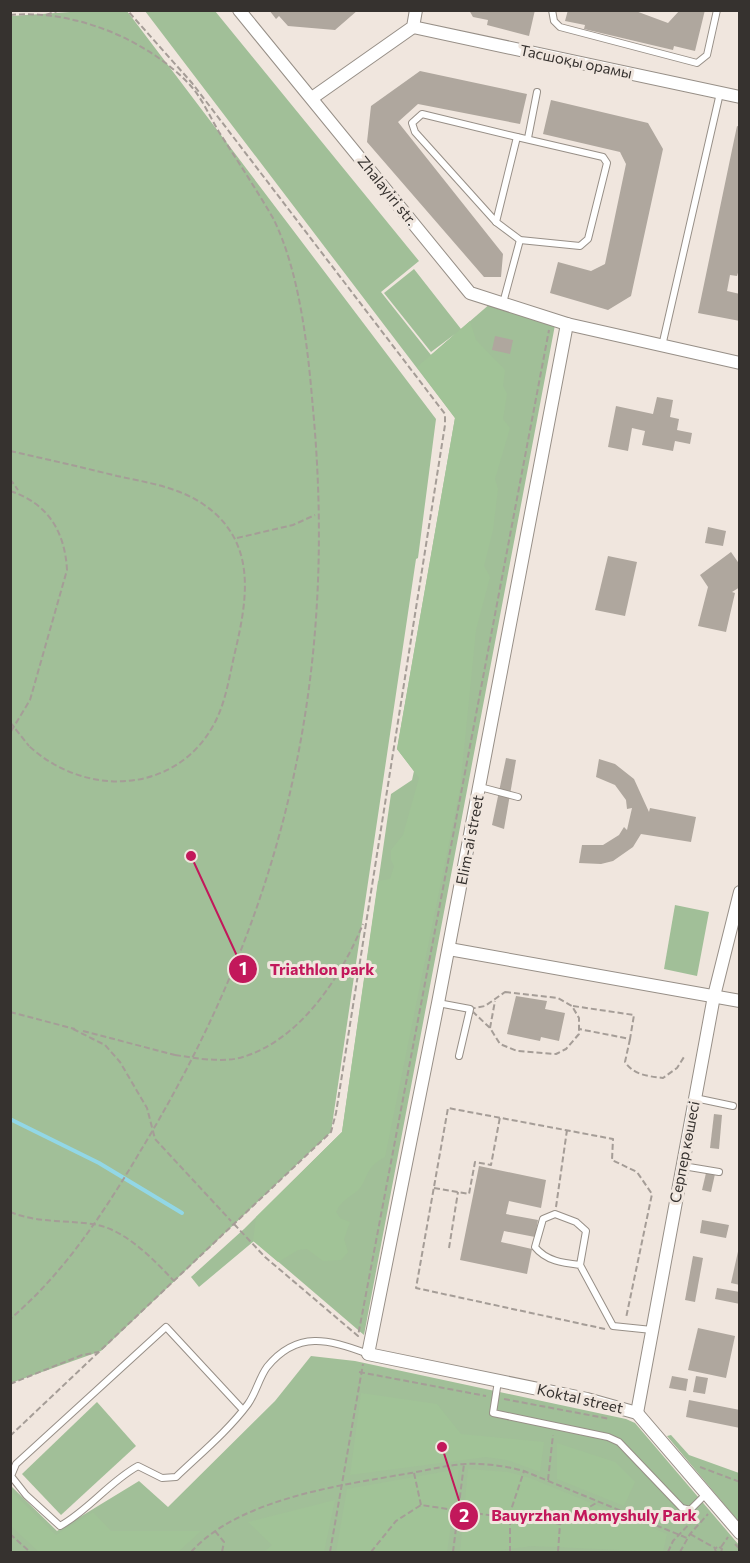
<svg xmlns="http://www.w3.org/2000/svg" width="750" height="1563" font-family="Commissioner,sans-serif">
  <rect width="100%" height="100%" fill="#f0e6de"/>
  <g fill="#a1bf98">
    <path d="M85,11H127L436,419L418,558L416,559L331,1132L101,1351L11,1383V16Z"/>
    <path d="M145,11H215L419,261L381,292L431,355L455,334L431,352L384,293L414,269L461,329L491,303L555,325L364,1335L254,1241L199,1287L191,1277L244,1229L342,1132L391,794L412,780L414,771L397,749L455,418Z"/>
    <path d="M675,905L709,912L697,976L664,969Z"/>
    <path d="M311,1356L355,1361L626,1419L635,1423L739,1545V1552H11L10,1485L57,1531L139,1481L168,1507L275,1401Z"/>
    <path d="M97,1402L136,1446L61,1515L22,1474Z"/>
    <path d="M671,1435L689,1455L739,1473V1522L667,1436Z"/>
  </g>
  <g fill="#a1c397">
    <path d="M470,321L476,340L505,370L503,386L507,394L503,419L510,428L495,479L498,489L493,530L484,566L490,577L476,630L460,789L385,1157C363,1168 368,1182 357,1191C347,1199 342,1200 336,1212L340,1218L350,1222L344,1239L348,1252L341,1260L323,1261L307,1249L298,1250L278,1262L253,1241L256,1217L342,1132L378,881L390,879L394,866L391,860V850L403,835L419,778L397,749L455,418L417,367Z"/>
    <path d="M361,1393L437,1404L461,1434L544,1442L540,1472L507,1460L486,1457L350,1475Z"/>
    <path d="M557,1443L615,1462L635,1482L624,1506L557,1479Z"/>
    <path d="M459,1469L447,1552H336L347,1489Z"/>
    <path d="M468,1469L508,1472L530,1478L667,1534L663,1552L532,1546L489,1552H460Z"/>
    <path d="M10,1490L56,1535L93,1512L111,1531H201L178,1552H39L11,1526Z"/>
    <path d="M335,1500L324,1552H264L272,1545L248,1522Z"/>
  </g>
  <g fill="none" stroke-linecap="round" stroke-linejoin="round">
    <path stroke="#92d7e6" stroke-width="4" d="M10,1119L99,1163L182,1213"/>
  </g>
  <g fill="#afa79e">
    <path d="M269,10H358L335,30L288,26L279,16L276,19Z"/>
    <path d="M469,10H535L529,36L487,25L488,20L473,17Z"/>
    <path d="M568,10H633L668,23L680,10H705L695,51L674,46L673,50L584,29L585,25L565,21Z"/>
    <path d="M420,71L527,94L520,124L418,104L398,122L503,254L501,277H484L367,142L371,106Z"/>
    <path d="M551,100L648,123L663,149L631,296L608,310L550,293L558,262L591,271L605,264L626,164L620,152L543,134Z"/>
    <path d="M737,126L740,127V266L737,276L730,275L727,291L740,294V321L698,313Z"/>
    <path d="M495,336L513,340L510,354L492,350Z"/>
    <path d="M657,397L673,400L670,417L679,419L677,430L692,433L690,444L675,441L673,451L642,445L645,431L632,428L628,451L608,447L616,406L653,414Z"/>
    <path d="M708,527L726,531L723,546L705,543Z"/>
    <path d="M731,552L740,565V587L732,592L735,593L726,632L698,626L708,587L700,575Z"/>
    <path d="M608,556L637,562L625,616L595,610Z"/>
    <path d="M506,758L516,760L504,829L492,825Z"/>
    <path d="M599,759L615,764L634,779L649,812L650,808L696,817L691,842L641,834L633,847L613,861L601,864L579,863L582,845H603L619,835L624,827L627,830L632,808L627,809L626,800L615,785L596,777Z"/>
    <path d="M516,996L547,1001L545,1009L565,1013L559,1041L541,1037L540,1041L507,1034Z"/>
    <path d="M714,1114L722,1115L719,1149L710,1148Z"/>
    <path d="M479,1166L546,1180L541,1208L509,1201L506,1214L538,1220L535,1237L504,1231L501,1242L532,1249L527,1274L460,1260Z"/>
    <path d="M706,1173L715,1174L711,1192L702,1190Z"/>
    <path d="M702,1220L729,1225L726,1238L700,1233Z"/>
    <path d="M739,1247L740,1248V1285L731,1283Z"/>
    <path d="M693,1256L703,1258L695,1302L685,1300Z"/>
    <path d="M717,1288L740,1292V1304L715,1299Z"/>
    <path d="M698,1328L735,1336L726,1378L688,1370Z"/>
    <path d="M672,1376L688,1379L686,1391L669,1388Z"/>
    <path d="M696,1376L708,1378L705,1394L693,1392Z"/>
    <path d="M689,1400L740,1410V1428L686,1417Z"/>
  </g>
  <g fill="none" stroke-linecap="round" stroke-linejoin="round">
    <defs>
      <g id="service">
        <path d="M552,10L554,21L560,27L697,63L707,55L717,10"/>
        <path d="M517,137L603,157L607,163L588,239L580,246L520,240L496,222Z"/>
        <path d="M528,138L537,92"/>
        <path d="M496,222L415,132L412,123L422,114L517,137"/>
        <path d="M503,303L520,240"/>
        <path d="M662,346L720,93"/>
        <path d="M480,787L518,797"/>
        <path d="M438,1003L470,1009L459,1056"/>
        <path d="M695,1098L733,1106"/>
        <path d="M683,1166L719,1172"/>
        <path d="M580,1265C563,1263 546,1261 535,1247L543,1219L555,1214L576,1222L586,1231L580,1265L613,1326L652,1330"/>
        <path d="M498,1381L493,1413L608,1437L619,1442L682,1508L690,1510L706,1494"/>
        <path d="M243,1410L166,1327L16,1464L11,1476L26,1495L60,1526C89,1510 109,1482 138,1466L162,1478L176,1477C200,1454 228,1431 248,1404C256,1393 259,1378 267,1367C297,1330 330,1339 368,1354"/>
      </g>
      <g id="minor">
        <path d="M239,10L470,293L567,324L740,363"/>
        <path d="M413,27L740,97"/>
        <path d="M312,98L413,27L416,10"/>
        <path d="M567,324L438,1003L368,1354L587,1399L637,1413L740,1533"/>
        <path d="M449,949L740,1001"/>
        <path d="M637,1413L714,996L740,892"/>
      </g>
    </defs>
    <use href="#service" stroke="#978f87" stroke-width="8"/>
    <use href="#minor" stroke="#978f87" stroke-width="14"/>
    <g stroke="#a59d97" stroke-width="2" stroke-dasharray="6 3" stroke-linecap="butt">
      <path d="M10,15C73,9 147,39 190,85C202,98 210,117 219,132C237,160 256,189 273,218C300,272 308,349 313,409C338,679 284,912 144,1145C108,1206 66,1272 10,1319"/>
      <path d="M46,15L60,10"/>
      <path d="M10,451C46,459 81,467 117,476C145,482 178,487 203,504C257,541 248,597 235,652C229,677 226,703 213,726C174,795 84,797 29,746"/>
      <path d="M10,479L18,490"/>
      <path d="M10,491C48,503 65,532 67,570L30,700L10,733"/>
      <path d="M237,538L293,525L315,515"/>
      <path d="M505,992L558,998L572,1006L579,1018V1034L566,1049L556,1054L517,1051L500,1044L490,1028L470,1009L485,1006Z"/>
      <path d="M573,1006L634,1015L630,1039L579,1029"/>
      <path d="M10,1012L75,1029"/>
      <path d="M490,1028L495,1001"/>
      <path d="M73,1029L105,1045L120,1062L147,1108L155,1139L231,1221"/>
      <path d="M83,1031L175,1055"/>
      <path d="M630,1039L625,1062C634,1075 647,1076 663,1078L677,1068L684,1057"/>
      <path d="M202,1059C216,1060 230,1061 243,1057C301,1039 341,977 363,924"/>
      <path d="M434,1188L469,1194L475,1162L491,1165L500,1117"/>
      <path d="M556,1207L567,1130"/>
      <path d="M10,1212C38,1223 64,1220 92,1224C124,1228 153,1259 174,1281"/>
      <path d="M234,1224L265,1257L358,1336L549,330"/>
      <path d="M449,1248L458,1192"/>
      <path d="M605,1329L416,1288L448,1108L613,1139L612,1160L637,1172L652,1194L626,1318"/>
      <path d="M359,1372L486,1396"/>
      <path d="M10,1384L82,1355L99,1352"/>
      <path d="M504,1399L610,1419"/>
      <path d="M10,1436L331,1132L336,1113L445,425V414L192,83L127,10"/>
      <path d="M700,1467L740,1482"/>
      <path d="M414,1473L421,1505"/>
      <path d="M548,1480L553,1435"/>
      <path d="M215,1531L224,1542L222,1552"/>
      <path d="M10,1534L30,1552"/>
      <path d="M690,1534L715,1548"/>
      <path d="M735,1544L740,1549"/>
      <path d="M721,1547L728,1537"/>
      <path d="M191,1552C240,1498 342,1485 411,1473C429,1470 447,1465 465,1464C486,1463 505,1466 524,1471L687,1538"/>
      <path d="M330,1552L363,1364"/>
      <path d="M371,1552L396,1521L421,1505L495,1516L510,1513L560,1524"/>
      <path d="M453,1552L464,1464"/>
      <path d="M510,1552V1513L524,1471"/>
      <path d="M556,1552H575"/>
      <path d="M558,1552L560,1524L598,1502"/>
      <path d="M668,1552L673,1541L694,1519"/>
      <path d="M680,1552L690,1534L708,1514"/>
      <path d="M716,1552L715,1549L718,1546L722,1549L721,1552"/>
    </g>
    <use href="#service" stroke="#fff" stroke-width="6"/>
    <use href="#minor" stroke="#fff" stroke-width="12"/>
    <g stroke="#a59d97" stroke-width="2" stroke-dasharray="6 3" stroke-linecap="butt">
      <path d="M10,722L29,746"/>
      <path d="M175,1055L202,1059"/>
    </g>
  </g>
  <g text-anchor="middle" stroke-width="6" stroke-linejoin="round" paint-order="stroke">
    <g font-size="15" fill="#36322f" stroke="#f0e6de">
      <text transform="translate(576 62) rotate(12)" y="5">Тасшоқы орамы</text>
      <text transform="translate(387 191) rotate(51)" y="5">Zhalayiri str.</text>
      <text transform="translate(470 840) rotate(-79)" y="5">Elim-ai street</text>
      <text transform="translate(685 1152) rotate(-79)" y="5">Серпер көшесі</text>
      <text transform="translate(580 1399) rotate(13)" y="5">Koktal street</text>
    </g>
  </g>
  <path fill="none" stroke="#c2185b" stroke-width="2" d="M191 856L243 969M442 1447L464 1516"/>
  <g fill="#c2185b" stroke="#f0e6de" stroke-width="2">
    <circle cx="191" cy="856" r="6"/>
    <circle cx="442" cy="1447" r="6"/>
    <circle cx="243" cy="969" r="15"/>
    <circle cx="464" cy="1516" r="15"/>
  </g>
  <g font-size="18" text-anchor="middle" font-weight="bold" fill="#fff">
    <text x="243" y="975">1</text>
    <text x="464" y="1522">2</text>
  </g>
  <g font-size="16" text-anchor="middle" font-weight="bold" fill="#c2185b" stroke="#f0e6de" stroke-width="6" stroke-linejoin="round" paint-order="stroke">
    <text x="322" y="975">Triathlon park</text>
    <text x="594" y="1521">Bauyrzhan Momyshuly Park</text>
  </g>
  <rect width="750" height="1563" fill="none" stroke="#36322f" stroke-width="24"/>
</svg>
